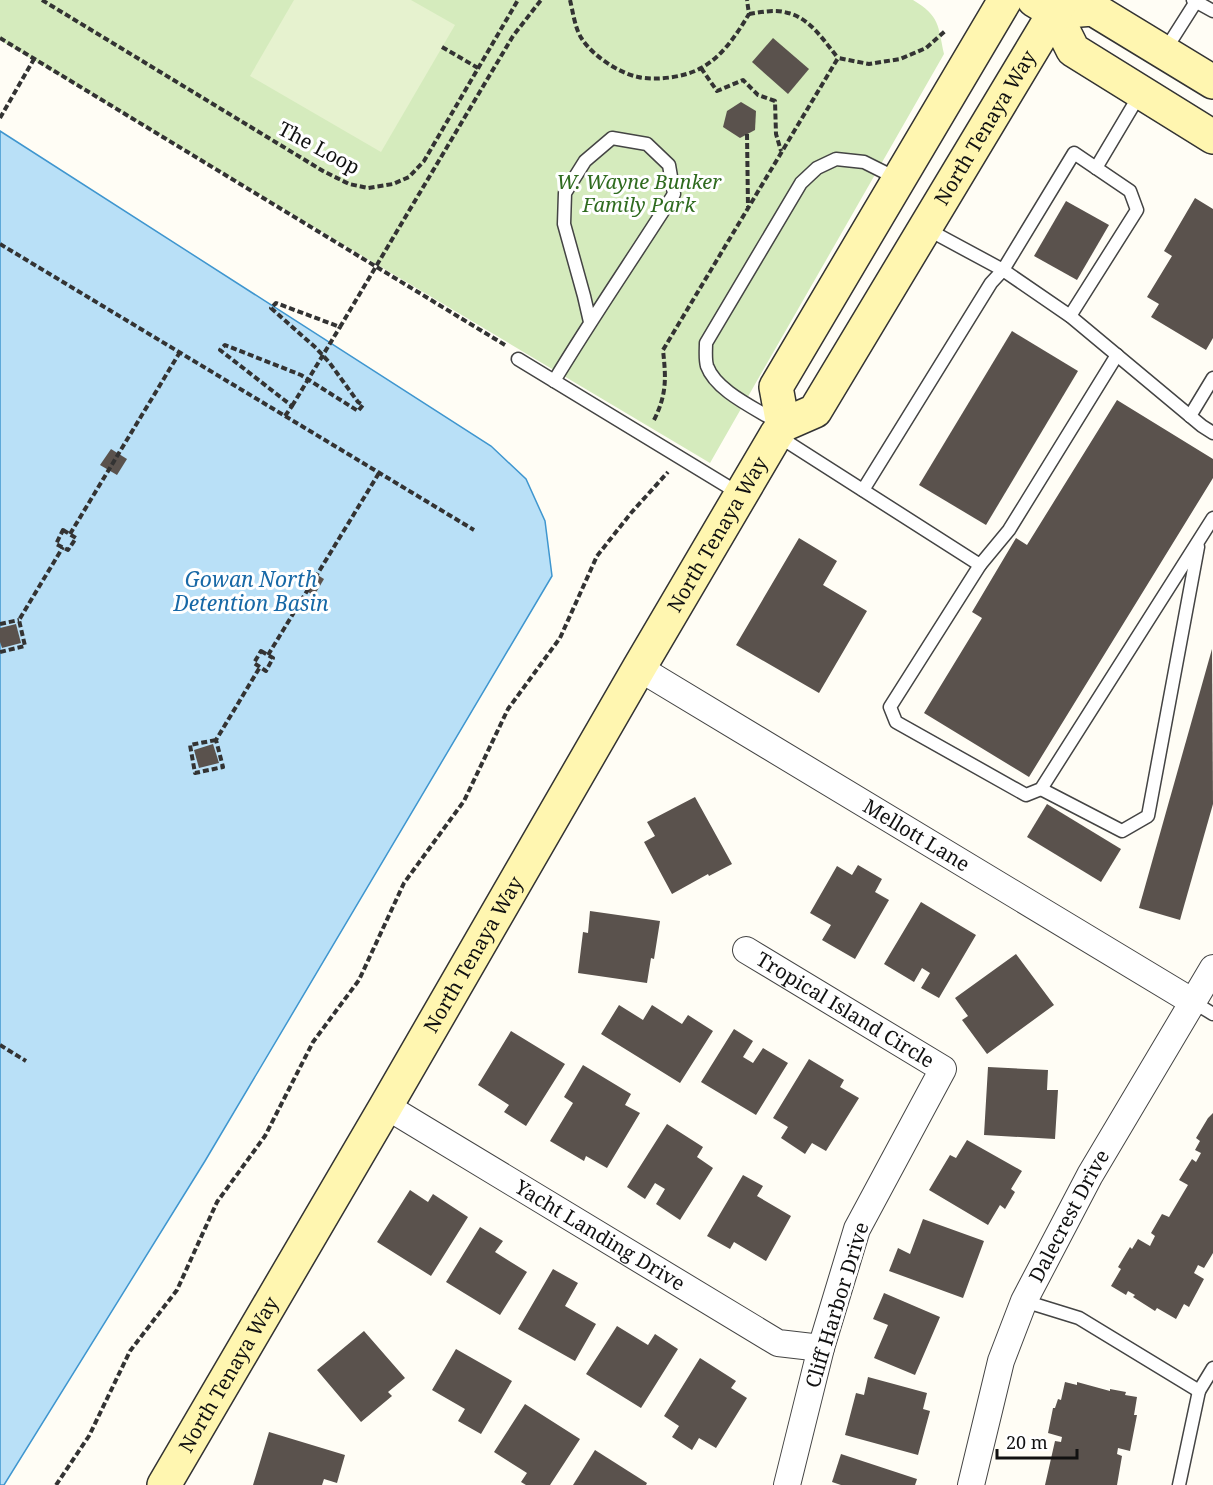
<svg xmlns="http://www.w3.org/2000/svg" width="1213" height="1485" font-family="'Noto Serif',serif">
  <rect width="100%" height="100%" fill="#fffdf5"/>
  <path fill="#d5ebbd" d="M0,0H913C940,16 938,26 944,54L710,463L0,40Z"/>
  <path fill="#e6f2cf" d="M294,0H411L455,25L381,152L250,76Z"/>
  <path fill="#b9e0f7" stroke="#3f96cf" stroke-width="1.5" d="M0,131L491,446L526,479L545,521L552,576L205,1161L4,1485H0Z"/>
  <g fill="#5a524d">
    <path d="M773,38L809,69L788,94L752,62Z"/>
    <path d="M741,102L756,111L755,130L740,138L723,127L727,111Z"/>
    <path d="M1195,198L1213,209V338L1206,350L1151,317L1159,304L1147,297L1172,256L1164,251Z"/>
    <path d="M1066,201L1109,225L1077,280L1034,256Z"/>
    <path d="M1012,331L1078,371L986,525L919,485Z"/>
    <path d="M1117,400L1213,459V478L1029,777L924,713L982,618L972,612L1016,538L1027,545Z"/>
    <path d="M111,449L127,459L117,475L100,465Z"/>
    <path d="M799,538L837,561L823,585L867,611L819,693L736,645Z"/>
    <path d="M308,569L324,579L314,596L298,585Z"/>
    <path d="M16,624L21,643L2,648L0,642V628Z"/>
    <path d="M1212,649L1213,804L1180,920L1139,908Z"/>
    <path d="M213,744L219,763L199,768L194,750Z"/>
    <path d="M695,797L732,864L709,876L708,874L672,894L644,842L655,836L647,822Z"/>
    <path d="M1047,804L1121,849L1101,882L1027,837Z"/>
    <path d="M858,865L882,879L875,892L889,900L855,959L822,940L831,925L810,913L837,866L852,875Z"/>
    <path d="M921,902L976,935L939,998L921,988L930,973L922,968L914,982L884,964Z"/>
    <path d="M590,911L660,921L654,959L651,958L647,983L578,973L583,932L588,933Z"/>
    <path d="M1016,954L1054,1005L987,1054L962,1020L968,1016L955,998Z"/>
    <path d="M619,1005L643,1020L652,1005L682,1024L688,1015L713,1031L680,1083L601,1034Z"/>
    <path d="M734,1029L753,1041L743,1057L753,1063L763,1048L788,1063L756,1115L701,1082Z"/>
    <path d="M511,1031L565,1064L526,1126L504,1112L509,1105L478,1085Z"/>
    <path d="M809,1059L844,1080L840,1087L859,1098L826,1151L812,1143L805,1154L781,1138L788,1127L773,1118Z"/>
    <path d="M583,1065L631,1094L625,1105L640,1113L607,1168L586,1156L584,1161L550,1141L573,1103L564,1097Z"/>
    <path d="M988,1067L1048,1070L1047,1090H1058L1055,1139L984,1135Z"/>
    <path d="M1213,1113V1253L1204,1268L1198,1265L1194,1273L1204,1279L1189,1307L1184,1304L1176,1319L1157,1308L1155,1311L1133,1297L1135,1295L1128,1291L1126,1295L1111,1286L1121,1269L1118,1267L1130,1247L1132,1249L1138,1239L1150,1246L1155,1236L1151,1233L1162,1214L1169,1217L1188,1185L1179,1180L1192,1159L1196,1162L1201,1153L1195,1150L1200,1141L1196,1138L1208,1118Z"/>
    <path d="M667,1124L703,1147L697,1157L713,1168L680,1220L656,1204L665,1189L655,1183L645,1199L627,1187Z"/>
    <path d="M967,1140L1022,1171L1011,1189L1015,1192L1005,1209L1000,1205L988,1225L929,1190L950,1155L956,1158Z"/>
    <path d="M743,1175L763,1186L757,1196L791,1216L766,1261L734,1242L730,1249L707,1236Z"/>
    <path d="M410,1190L428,1202L433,1194L468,1217L431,1276L377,1242Z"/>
    <path d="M923,1219L984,1241L963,1298L889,1271L898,1248L910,1254Z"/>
    <path d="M480,1227L503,1241L495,1252L527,1272L500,1315L446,1282Z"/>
    <path d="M553,1269L578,1283L565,1306L596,1324L575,1361L518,1329Z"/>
    <path d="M884,1293L940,1317L915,1375L874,1358L888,1325L873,1319Z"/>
    <path d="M617,1326L648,1345L655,1334L678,1349L641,1408L586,1374Z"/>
    <path d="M364,1331L405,1378L388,1392L392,1396L361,1422L317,1370Z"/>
    <path d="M456,1349L512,1381L481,1434L458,1421L465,1409L432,1390Z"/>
    <path d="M700,1358L736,1381L731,1388L747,1398L716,1448L699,1438L692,1450L672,1437L679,1426L664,1416Z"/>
    <path d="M868,1377L927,1393L923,1409L930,1411L918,1455L845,1435L856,1393L864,1395Z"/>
    <path d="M1065,1382L1077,1385V1382L1110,1391V1389L1126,1392L1125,1395L1137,1397L1134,1415H1137L1130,1451L1118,1448L1117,1454L1122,1456L1117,1485H1045L1055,1441L1061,1442L1062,1437L1048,1433L1053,1408H1055L1058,1399L1061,1400Z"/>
    <path d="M525,1404L580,1439L550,1485H526L521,1482L527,1473L494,1452Z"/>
    <path d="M269,1432L345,1455L337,1483L324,1479L322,1485H253Z"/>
    <path d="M595,1450L647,1483L646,1485H573Z"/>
    <path d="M841,1454L917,1479L915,1485H841L832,1482Z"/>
  </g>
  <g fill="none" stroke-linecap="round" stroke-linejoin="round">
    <defs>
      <g id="service">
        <path d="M1193,0L1213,11"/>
        <path d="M1164,52L1197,0"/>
        <path d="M1096,168L1140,94"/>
        <path d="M927,229L1003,270L1074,153L1130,191L1137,210L1070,316"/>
        <path d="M518,359L740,494"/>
        <path d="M554,381C592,318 634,257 674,194L669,165L647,144L612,138L585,161L565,193L564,224L584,296L590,322"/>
        <path d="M1190,416L1213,378"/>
        <path d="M777,422C755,408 716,391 707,366C705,359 706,350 706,343L801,183L817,168L836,159L864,162L898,179"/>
        <path d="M778,436L980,565L1009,530L1117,355"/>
        <path d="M863,490L991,283L1003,270L1070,316L1202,426L1213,433"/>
        <path d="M980,565L890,707L896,722L1026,795L1041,789L1213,518"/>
        <path d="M1041,789L1122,831L1148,816L1198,547"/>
        <path d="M1193,1002L1213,1014"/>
        <path d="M1024,1301L1079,1318L1199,1391L1213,1368"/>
        <path d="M1179,1485L1199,1391"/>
      </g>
      <g id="minor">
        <path id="s1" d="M639,668L1193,1002"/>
        <path id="s2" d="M746,950L943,1069L857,1229L821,1348L787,1485"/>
        <path id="s3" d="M386,1106L778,1343L821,1348"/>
        <path id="s4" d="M971,1485L1001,1361L1024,1301L1090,1175L1213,968"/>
      </g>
      <g id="secondary">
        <path d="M1034,0L1054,12L1073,50L1213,137"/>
        <path d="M1054,12L1093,9L1213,82"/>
        <path d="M783,425L776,387L1005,0"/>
        <path id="s5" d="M164,1485L386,1106L639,668L776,435L783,425L815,411L1062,0"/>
      </g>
    </defs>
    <use href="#service" stroke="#444" stroke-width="15"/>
    <use href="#minor" stroke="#444" stroke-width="28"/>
    <use href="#secondary" stroke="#333" stroke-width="36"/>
    <g stroke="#333" stroke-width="4" stroke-dasharray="6 3" stroke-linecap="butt">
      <path d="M42,0L323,171L349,184L368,188L393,184L409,177L424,161L518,0"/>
      <path d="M570,0C573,12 575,29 582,39C593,56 619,73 638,77C656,81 686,77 701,68C722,57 737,34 749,14L747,0"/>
      <path d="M749,14C762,12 776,9 788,13C810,18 824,41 838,58"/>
      <path d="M0,38L505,345"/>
      <path d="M442,47L478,68"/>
      <path d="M701,68L717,91L743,80L758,95L775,101L776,134L781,151"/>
      <path d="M0,118L34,59"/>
      <path d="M747,134L748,207"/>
      <path d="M0,244L474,530"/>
      <path d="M292,406L340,327"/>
      <path d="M285,416L292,406L220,350L225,345L301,375L358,411L363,405L358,402L329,362L316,348L271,308L276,303L340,327L513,36L541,0"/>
      <path d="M654,420C667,394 666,378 663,350L838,58L869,64L900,59L926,48L945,31"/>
      <path d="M63,530L76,538L68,550L56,544Z"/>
      <path d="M70,534L180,352"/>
      <path d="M0,624L19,620"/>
      <path d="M261,651L273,658L266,671L254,663Z"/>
      <path d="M0,652L25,646L19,620L63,547"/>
      <path d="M268,655L379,473"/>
      <path d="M216,740L190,745L195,773L223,767L216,740L260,667"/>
      <path d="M0,1045L26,1061"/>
      <path d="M56,1485L89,1436L130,1351L177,1290L217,1202L265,1136L313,1042L359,980L404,883L464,801L508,709L560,638L597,556L631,513L668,472"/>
    </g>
    <use href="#service" stroke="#fff" stroke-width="12"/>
    <use href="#minor" stroke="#fff" stroke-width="26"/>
    <use href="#secondary" stroke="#fff6b0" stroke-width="33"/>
  </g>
  <g text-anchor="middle" stroke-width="6" stroke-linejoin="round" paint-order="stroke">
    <g font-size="20" fill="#111" stroke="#fff">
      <text dy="7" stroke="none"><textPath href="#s5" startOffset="1593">North Tenaya Way</textPath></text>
      <text transform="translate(319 148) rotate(28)" y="7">The Loop</text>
      <text dy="7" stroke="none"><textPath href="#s5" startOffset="1100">North Tenaya Way</textPath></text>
      <text dy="7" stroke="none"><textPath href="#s1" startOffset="324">Mellott Lane</textPath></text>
      <text dy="7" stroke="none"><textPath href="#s5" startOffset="614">North Tenaya Way</textPath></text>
      <text dy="7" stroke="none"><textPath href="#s2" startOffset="116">Tropical Island Circle</textPath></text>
      <text dy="7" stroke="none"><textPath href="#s4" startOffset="288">Dalecrest Drive</textPath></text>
      <text dy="7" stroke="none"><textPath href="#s3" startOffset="250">Yacht Landing Drive</textPath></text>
      <text transform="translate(837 1305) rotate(-73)" y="7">Cliff Harbor Drive</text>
      <text dy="7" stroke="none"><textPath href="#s5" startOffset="128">North Tenaya Way</textPath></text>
    </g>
    <g font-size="20" font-style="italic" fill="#2f6b1f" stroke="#fff">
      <text x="639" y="189">W. Wayne Bunker<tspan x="639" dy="23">Family Park</tspan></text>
    </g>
    <g font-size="21" font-style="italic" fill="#1768a6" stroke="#fff">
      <text x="251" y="587">Gowan North<tspan x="251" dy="24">Detention Basin</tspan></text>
    </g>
  </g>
  <path d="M997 1449v9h80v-9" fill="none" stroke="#111111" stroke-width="3"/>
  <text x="1006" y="1449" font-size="18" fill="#111111" stroke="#ffffff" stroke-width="4.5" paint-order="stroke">20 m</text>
</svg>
